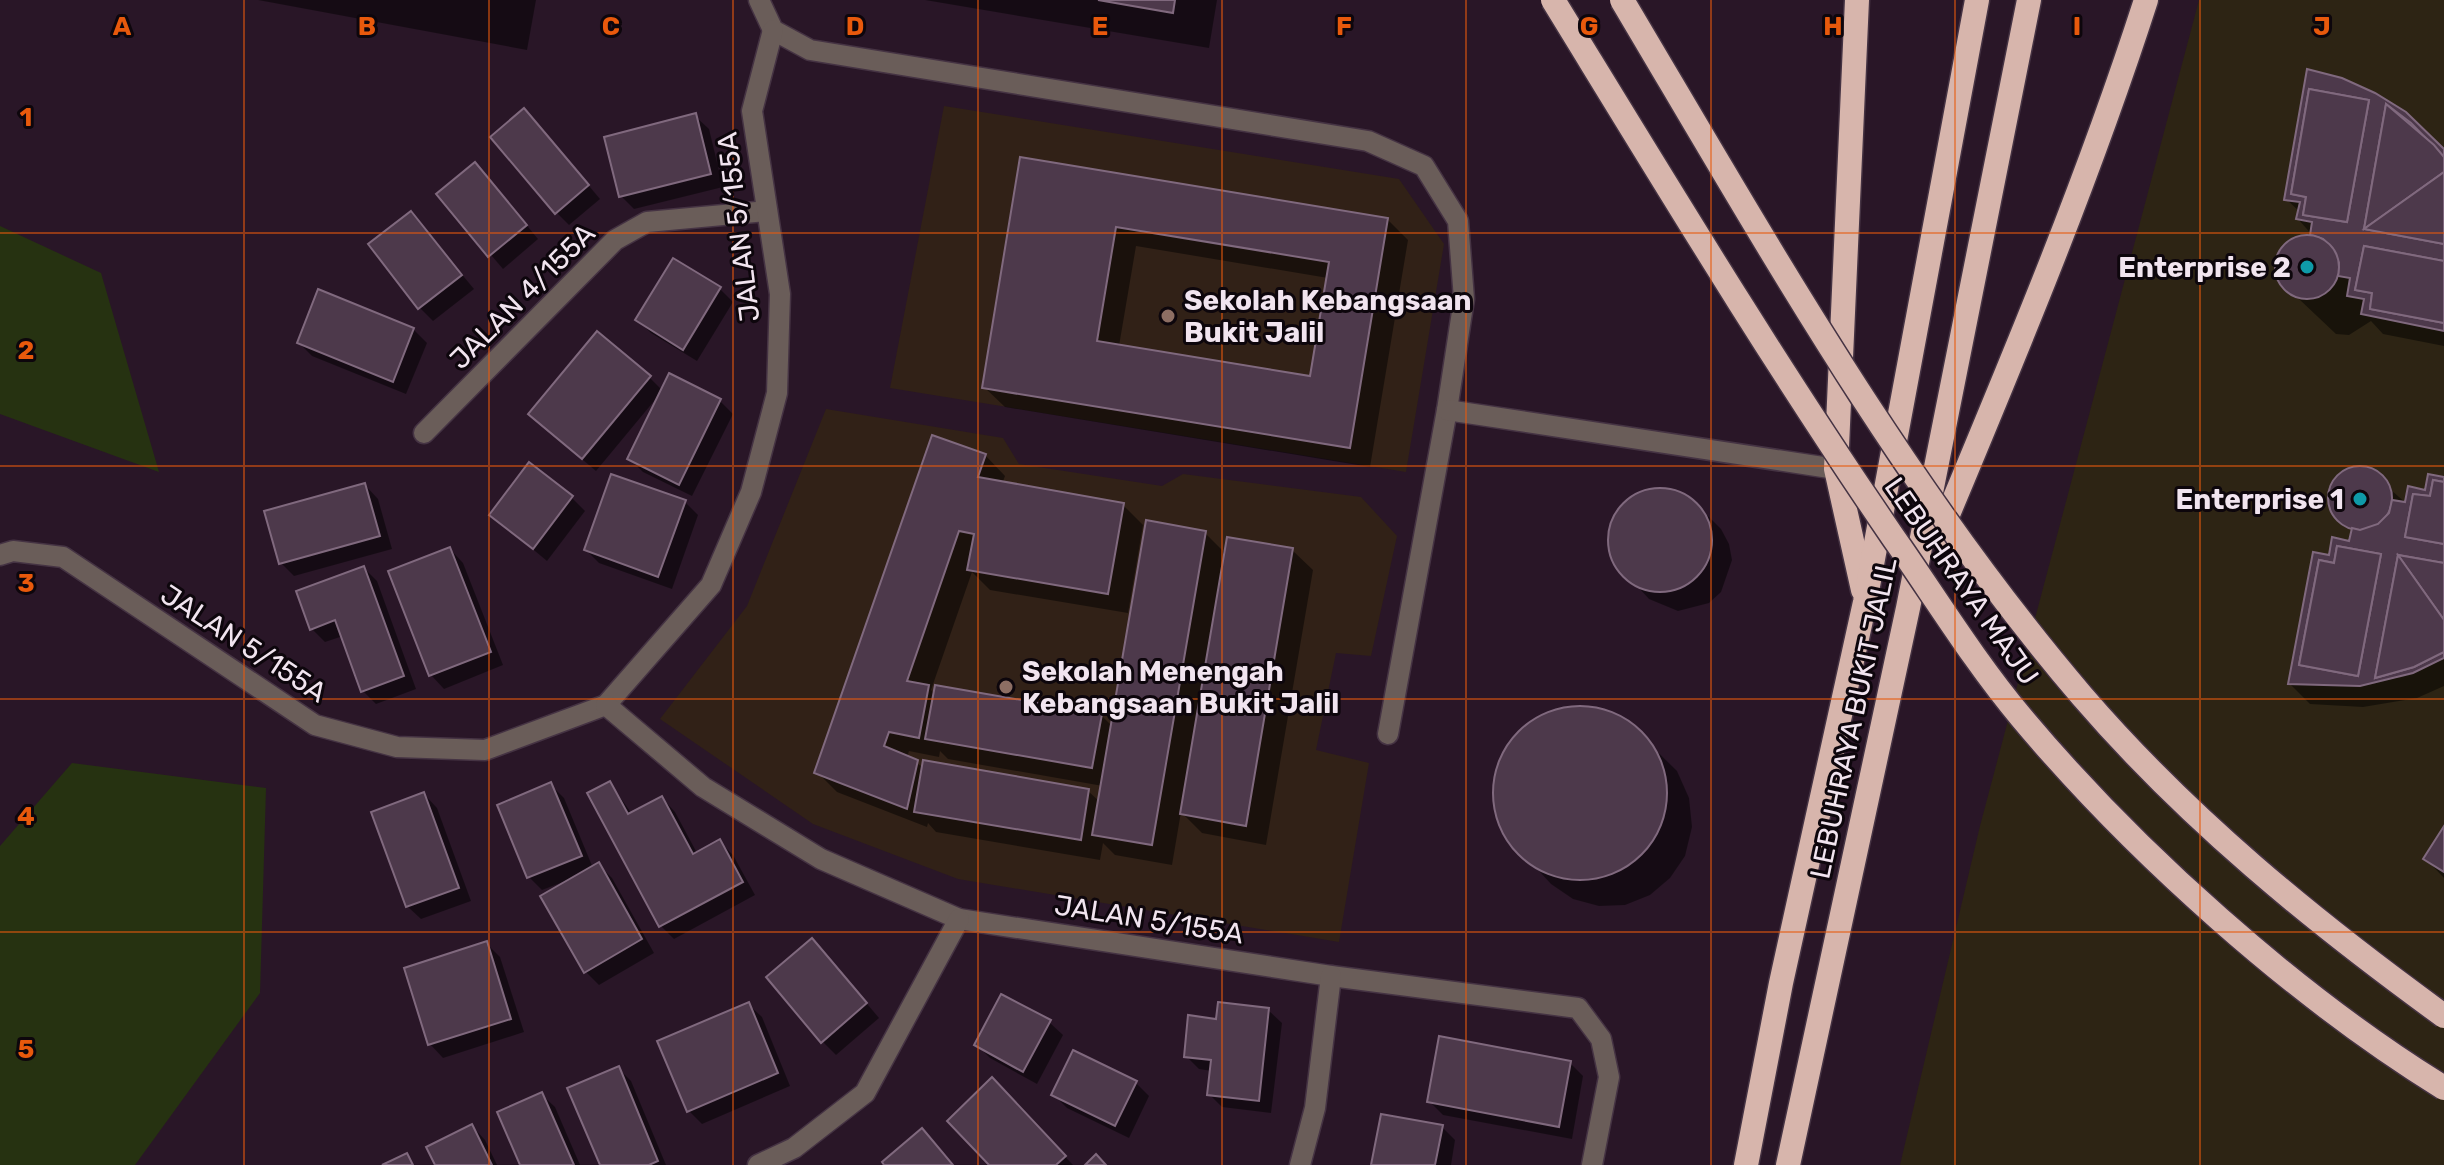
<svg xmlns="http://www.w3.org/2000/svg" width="2444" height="1165" font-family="Rubik,sans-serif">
  <rect width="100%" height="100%" fill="#291627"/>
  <path fill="#2d2414" d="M2199,0H2444V1165H1900L1980,826Z"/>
  <g fill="#312117">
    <path d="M944,106L1399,179L1444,244L1406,472L890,388Z"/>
    <path d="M826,409L1003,438L1019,464L1162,486L1183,474L1361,497L1397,536L1371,656L1336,653L1316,750L1369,763L1339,942L958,879L813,824L660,719L747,606Z"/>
  </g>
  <g fill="#263211">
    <path d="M0,226L101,273L159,472L0,414Z"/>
    <path d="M72,763L266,788L260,993L135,1165H0V846Z"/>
  </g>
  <g fill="#0007" fill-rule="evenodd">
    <path d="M258,0H536L527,50Z"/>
    <path d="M925,0H1217L1209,48Z"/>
    <path d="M2309,71L2390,104L2444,151V346L2383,334L2371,321L2349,335L2336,334L2283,284L2279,260L2289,244L2300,238L2314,237L2298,219L2300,212L2286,199Z"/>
    <path d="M695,116L709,129L723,187L634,209L621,196Z"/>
    <path d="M537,124L600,199L569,225L556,212Z"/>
    <path d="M1022,159L1388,220L1408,240L1370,467L1005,407L984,387ZM1136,246L1328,278L1312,378L1119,346Z"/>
    <path d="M488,178L538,239L503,269L439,194Z"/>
    <path d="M411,213L474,289L433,321L420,308Z"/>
    <path d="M720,289L733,302L697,361L651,333L638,320Z"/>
    <path d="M413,329L427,343L406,394L312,356L299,343Z"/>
    <path d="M649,377L663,391L720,401L733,414L692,496L643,472L629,458L659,395L596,471L544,427Z"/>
    <path d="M985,455L1005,476L1002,484L1123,505L1143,525L1128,613L990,590L972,572L931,690L935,694L1101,715L1113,727L1205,533L1226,554L1292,550L1313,570L1266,845L1202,833L1181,812L1172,865L1115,855L1103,843L1100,860L936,832L928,823L927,827L837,792L817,772ZM909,751L939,757L940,751L948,759L1103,786L1100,802L1088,791L924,768L907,757Z"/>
    <path d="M2367,469L2407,504L2444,479V686L2417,698L2363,707L2310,704L2290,684L2330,557L2350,543L2353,531L2335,513L2332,488L2349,470Z"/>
    <path d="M365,485L378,499L392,549L294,576L281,563Z"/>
    <path d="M1655,490H1671L1700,508L1721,529L1729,544L1732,560L1721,592L1709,603L1678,611L1649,599L1618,565L1611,534L1616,518L1639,494Z"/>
    <path d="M572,498L585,511L547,561L492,515Z"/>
    <path d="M685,502L698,515L672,589L599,563L586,550Z"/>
    <path d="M450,549L463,563L503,665L444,689L431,675L391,572Z"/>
    <path d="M364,568L377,581L416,689L376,704L363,691L343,636L325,642L312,629Z"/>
    <path d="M1573,708L1602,711L1628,723L1677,771L1689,798L1692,827L1685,856L1670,878L1650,895L1625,905L1599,906L1573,899L1551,884L1507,836L1497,811L1496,785L1503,756L1520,732L1545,716Z"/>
    <path d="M610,783L632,814L662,798L675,812L697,853L720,842L733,855L755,895L674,939L661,926Z"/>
    <path d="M551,785L564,798L593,868L599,865L612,878L654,953L599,985L585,971L563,882L542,890L529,877Z"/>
    <path d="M424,794L437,808L471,901L421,919L407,906Z"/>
    <path d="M2444,829V878L2426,859Z"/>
    <path d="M487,944L500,957L524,1032L443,1058L430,1044Z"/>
    <path d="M825,954L879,1018L836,1055L822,1041Z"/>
    <path d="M748,1004L762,1017L790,1086L702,1124L689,1111Z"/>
    <path d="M1268,1010L1282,1023L1271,1113L1222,1107L1209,1094L1212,1071L1199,1069L1186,1056L1217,1021Z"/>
    <path d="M1049,1022L1063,1035L1037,1084L990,1058L977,1045Z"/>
    <path d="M1570,1063L1583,1076L1572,1139L1443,1115L1429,1101Z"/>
    <path d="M618,1068L631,1081L666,1165H602Z"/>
    <path d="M1135,1082L1149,1096L1129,1138L1067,1108L1054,1095Z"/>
    <path d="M1005,1093L1073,1165H992Z"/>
    <path d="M541,1094L555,1107L580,1165H523Z"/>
    <path d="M472,1126L485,1140L497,1165H437Z"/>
    <path d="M1442,1127L1455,1140L1451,1165H1373Z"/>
  </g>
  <g fill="#4d394b" stroke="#80697e" stroke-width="2" fill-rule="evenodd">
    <path d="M1098,0H1175L1173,13Z"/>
    <path d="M2307,69L2342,78L2375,93L2406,112L2444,149V157L2411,123L2386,104L2364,229L2444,244V261L2364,246L2355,290L2372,293L2370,309L2444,323V331L2361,314L2364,299L2347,296L2350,278L2338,276L2339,263L2333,249L2323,239L2310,235L2312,222L2296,219L2300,202L2284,200ZM2309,89L2369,100L2347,222L2303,215L2306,197L2291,194Z"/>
    <path d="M2309,89L2369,100L2347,222L2303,215L2306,197L2291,194Z"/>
    <path d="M2386,104L2434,145L2444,157V172L2364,229Z"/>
    <path d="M524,108L589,185L555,214L490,137Z"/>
    <path d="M696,113L711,174L619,197L604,137Z"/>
    <path d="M1020,157L1388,218L1350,448L982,388ZM1116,227L1329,262L1310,376L1097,341Z"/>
    <path d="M475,162L527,225L488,257L436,194Z"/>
    <path d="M2444,172V244L2364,229Z"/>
    <path d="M411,211L462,275L418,309L368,244Z"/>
    <circle cx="2307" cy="267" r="32"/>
    <path d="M2364,246L2444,261V323L2370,309L2372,293L2355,290Z"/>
    <path d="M673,258L721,287L683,350L635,320Z"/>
    <path d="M318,289L414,328L393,382L297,343Z"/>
    <path d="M597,331L651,376L582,459L528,414Z"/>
    <path d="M669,373L721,399L679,485L627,459Z"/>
    <path d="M932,435L986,454L978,477L1124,503L1108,594L967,570L974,534L959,531L907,681L929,685L919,738L889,732L884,746L918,760L907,809L814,773Z"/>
    <path d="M529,462L573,496L533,549L489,515Z"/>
    <circle cx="2360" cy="498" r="32"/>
    <path d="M611,474L686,500L658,577L584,550Z"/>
    <path d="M2428,474L2444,477V482L2433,480L2430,496L2413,494L2405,537L2444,544V563L2398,555L2375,678L2414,667L2444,652V658L2413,673L2360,686L2288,684L2313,552L2329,555L2332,537L2349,541L2352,528L2360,530L2378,524L2389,513L2392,500L2405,502L2408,486L2425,490ZM2337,546L2381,554L2358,676L2299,665L2319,560L2334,563Z"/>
    <path d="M2433,480L2444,482V544L2405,537L2413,494L2430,496Z"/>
    <path d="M365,483L380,536L279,564L264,511Z"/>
    <circle cx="1660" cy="540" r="52"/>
    <path d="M1146,520L1206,531L1152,845L1092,835Z"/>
    <path d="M1227,537L1293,548L1246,826L1180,814Z"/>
    <path d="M2337,546L2381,554L2358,676L2299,665L2319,560L2334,563Z"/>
    <path d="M450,547L491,652L429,676L388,571Z"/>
    <path d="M2398,555L2444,563V620Z"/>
    <path d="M2398,555L2444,620V652L2414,667L2375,678Z"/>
    <path d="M364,566L404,676L361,692L335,620L310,630L296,591Z"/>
    <path d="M935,685L1102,714L1092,768L925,739Z"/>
    <circle cx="1580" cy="793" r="87"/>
    <path d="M923,760L1089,789L1081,840L914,812Z"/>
    <path d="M610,781L628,814L662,796L693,854L720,839L743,882L659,927L587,793Z"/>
    <path d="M551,782L582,856L527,878L497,805Z"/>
    <path d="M424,792L459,888L406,907L371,812Z"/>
    <path d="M2444,826V872L2423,859Z"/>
    <path d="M599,862L642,939L584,973L540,896Z"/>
    <path d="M812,938L867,1003L821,1043L766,977Z"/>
    <path d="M487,941L511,1019L428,1045L404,968Z"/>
    <path d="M1001,994L1051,1020L1023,1072L974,1045Z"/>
    <path d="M749,1002L778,1073L687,1112L657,1041Z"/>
    <path d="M1218,1002L1269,1008L1259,1101L1207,1095L1211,1060L1184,1057L1188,1015L1216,1019Z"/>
    <path d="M1439,1036L1571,1061L1559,1127L1427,1102Z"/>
    <path d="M1073,1050L1137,1081L1115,1126L1051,1095Z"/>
    <path d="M619,1066L658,1161L649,1165H600L567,1088Z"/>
    <path d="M992,1077L1066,1156L1056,1165H989L947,1121Z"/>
    <path d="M542,1092L574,1165H520L497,1112Z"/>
    <path d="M1381,1114L1443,1125L1435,1165H1371Z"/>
    <path d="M472,1124L492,1165H435L426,1147Z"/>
    <path d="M922,1128L953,1165H884L882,1162Z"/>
    <path d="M407,1153L413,1165H382Z"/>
    <path d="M1096,1154L1106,1165H1085Z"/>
  </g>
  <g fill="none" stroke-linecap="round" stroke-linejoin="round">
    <defs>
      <g id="minor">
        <path d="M759,0L773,30L810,50L1368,141L1424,166L1458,221L1464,299L1447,410L1388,734"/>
        <path d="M1447,410L1836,469"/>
        <path d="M424,433L615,240L647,222L767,211"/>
        <path d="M0,555L13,551L63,557L315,725L397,747L485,750L606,705L711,585L751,492L777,393L780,294L752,111L773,30"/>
        <path d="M606,705L703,787L821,859L959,919L1331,976L1578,1008L1601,1039L1609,1077L1592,1165"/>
        <path d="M758,1165L794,1148L865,1093L959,919"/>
        <path d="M1300,1165L1315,1108L1331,976"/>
      </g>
      <g id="highway">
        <path d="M1857,0L1836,469L1863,590"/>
        <path d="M1939,536C2013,359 2087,183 2146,0"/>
        <path d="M1746,1165L1781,983L1865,602L1977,0"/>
        <path d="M1788,1165L1908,608L2029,0"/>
      </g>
    </defs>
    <use href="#minor" stroke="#453343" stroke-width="23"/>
    <use href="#highway" stroke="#453343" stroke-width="27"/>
    <use href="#minor" stroke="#6a5d59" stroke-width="20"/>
    <use href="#highway" stroke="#d7b5ac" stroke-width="24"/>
    <defs>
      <g id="highway-bridge">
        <path d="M1553,0C1664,181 1773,362 1893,537C1935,597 1974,661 2021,717C2134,852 2295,996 2444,1088"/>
        <path d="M1622,0C1764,239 1901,484 2082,696C2188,819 2313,921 2444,1016"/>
      </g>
    </defs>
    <use href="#highway-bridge" stroke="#453343" stroke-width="27" stroke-linecap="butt"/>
    <use href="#highway-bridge" stroke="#d7b5ac" stroke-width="24"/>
  </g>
  <path fill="none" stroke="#e8590c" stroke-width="2" stroke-opacity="0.55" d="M244,0V1165M489,0V1165M733,0V1165M978,0V1165M1222,0V1165M1466,0V1165M1711,0V1165M1955,0V1165M2200,0V1165M0,233H2444M0,466H2444M0,699H2444M0,932H2444"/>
  <g fill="#0f9aa8" stroke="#0d060c" stroke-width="3">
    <circle cx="2307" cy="267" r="8"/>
    <circle cx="2360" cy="499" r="8"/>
  </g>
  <g fill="#8d6e63" stroke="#0d060c" stroke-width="3">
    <circle cx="1168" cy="316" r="8"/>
    <circle cx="1006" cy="687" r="8"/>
  </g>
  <g text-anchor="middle" stroke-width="6" stroke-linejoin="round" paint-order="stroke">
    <g font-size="28" fill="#f1e4ef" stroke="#0d060c">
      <text transform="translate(738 227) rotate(-97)" y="10">JALAN 5/155A</text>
      <text transform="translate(522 296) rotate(-45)" y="10">JALAN 4/155A</text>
      <text transform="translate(1962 581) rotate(55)" y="10">LEBUHRAYA MAJU</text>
      <text transform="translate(244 643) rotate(33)" y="10">JALAN 5/155A</text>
      <text transform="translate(1853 718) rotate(-78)" y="10">LEBUHRAYA BUKIT JALIL</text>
      <text transform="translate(1149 919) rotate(9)" y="10">JALAN 5/155A</text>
    </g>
    <g font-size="28" font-weight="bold" fill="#f1e4ef" stroke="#0d060c" text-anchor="end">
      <text x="2291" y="277">Enterprise 2</text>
      <text x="1184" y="310" text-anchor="start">Sekolah Kebangsaan<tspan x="1184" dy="32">Bukit Jalil</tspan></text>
      <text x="2344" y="509">Enterprise 1</text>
      <text x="1022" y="681" text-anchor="start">Sekolah Menengah<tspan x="1022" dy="32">Kebangsaan Bukit Jalil</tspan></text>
    </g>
  </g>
  <g font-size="26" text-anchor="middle" font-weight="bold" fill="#e8590c" stroke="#0d060c" stroke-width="6" stroke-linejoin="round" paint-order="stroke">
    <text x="122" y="35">A</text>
    <text x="367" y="35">B</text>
    <text x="611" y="35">C</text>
    <text x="855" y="35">D</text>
    <text x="1100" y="35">E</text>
    <text x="1344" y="35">F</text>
    <text x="1589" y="35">G</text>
    <text x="1833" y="35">H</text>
    <text x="2077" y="35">I</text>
    <text x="2322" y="35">J</text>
    <text x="26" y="126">1</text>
    <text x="26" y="359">2</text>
    <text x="26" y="592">3</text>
    <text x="26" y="825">4</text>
    <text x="26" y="1058">5</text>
  </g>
</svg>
